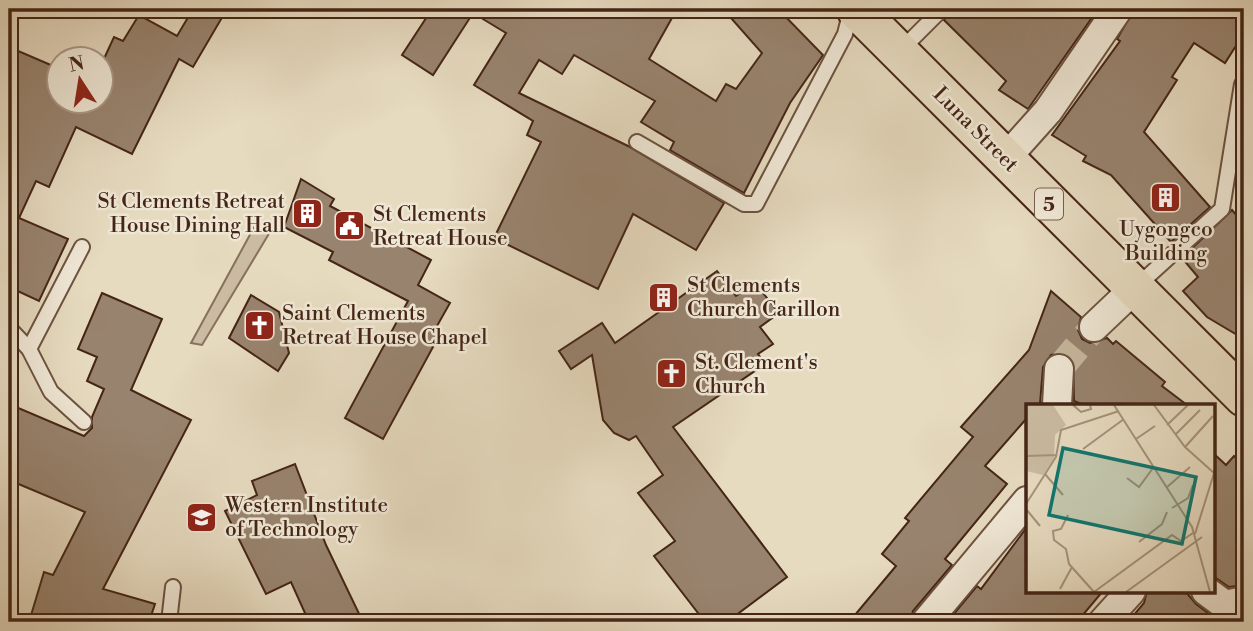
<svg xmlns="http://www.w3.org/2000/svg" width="1253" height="631" font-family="'Libre Bodoni',serif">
  <rect width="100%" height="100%" fill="#e6dabf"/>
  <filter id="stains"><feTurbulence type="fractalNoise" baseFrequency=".00286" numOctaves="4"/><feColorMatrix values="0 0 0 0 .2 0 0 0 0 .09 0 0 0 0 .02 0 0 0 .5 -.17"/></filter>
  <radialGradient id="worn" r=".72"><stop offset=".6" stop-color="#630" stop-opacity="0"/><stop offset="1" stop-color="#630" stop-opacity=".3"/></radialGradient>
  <path fill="#cabba2" stroke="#87705c" stroke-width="2" d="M258,220L270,232L202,345L191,343Z"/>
  <g fill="#98836e" stroke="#442516" stroke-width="2">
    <path d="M193,9H227L193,67L179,59L132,154L76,127L49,187L36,181L19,218L68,239L39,301L9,287V47L60,69V102H102V63L114,37L123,41L139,15L177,36Z"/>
    <path d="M432,9H677L649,59L716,101L726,84L736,89L762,53L723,9H778L823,55L790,103L744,193L670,150L674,142L641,122L655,101L574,55L562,74L539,60L519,93L628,146L724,203L696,250L633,214L598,289L494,238L541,142L527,135L533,121L474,85L506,33L473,13L433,75L402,55Z"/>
    <path d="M951,9H1098L1028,109L999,90L1006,81L944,20Z"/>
    <path d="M1134,9H1244V33L1225,63L1194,43L1172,77L1177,80L1144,132L1210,207L1171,242L1111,175L1083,161L1086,156L1052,135L1120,41L1117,39Z"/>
    <path d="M301,179L334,199L330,206L431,260L418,285L450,303L433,333L439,336L383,439L345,418L408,301L329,260L333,252L284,227Z"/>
    <path d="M1232,210L1244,224V339L1207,317L1183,291L1198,277L1182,258Z"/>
    <path d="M717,271L736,296L755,283L779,313L760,327L773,344L758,354L765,364L673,427L787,577L739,613L746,622H705L654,556L675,541L638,493L663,475L636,436L629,440L614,433L603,420L592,355L571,369L559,351L602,323L615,343Z"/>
    <path d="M1051,291L1081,317L1078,330L1082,339L1090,343L1107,338L1113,344L1116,341L1165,382L1162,386L1187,405H1084L1074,401L1073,361L1061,353L1051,355L1043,367L1040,404L1027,405V418L985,466L1007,484L945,559L952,565L913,611L910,622H849L896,566L882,554L909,521L905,518L973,437L961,427L1029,350Z"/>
    <path d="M102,293L162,319L131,390L191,420L103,589L155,604L149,622H29L44,572L53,575L85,512L9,480V404L84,436L92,428V417L104,389L87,381L97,357L78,349Z"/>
    <path d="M251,295L279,312L289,353L278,371L229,338Z"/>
    <path d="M1213,453L1226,465L1234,456L1244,466V585L1229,587L1213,576Z"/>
    <path d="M295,464L326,545L363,622H309L291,582L266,594L225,511L257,495L252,481Z"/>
    <path d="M1027,527V591H1103L1077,622H947L977,586L981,589Z"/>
    <path d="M1147,591H1185L1196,604L1216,619L1228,621L1244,618V622H1128L1144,603Z"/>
  </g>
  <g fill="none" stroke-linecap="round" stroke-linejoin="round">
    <path stroke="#c6b69d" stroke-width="28" stroke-dasharray="28 14" stroke-linecap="butt" d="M1059,369L1094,327"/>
    <defs>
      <g id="lane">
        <path d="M901,50L942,9"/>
        <path d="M637,142L744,204H756L845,34L851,10"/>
        <path d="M1136,287L1222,209L1242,84"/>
        <path d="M9,328L29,349L51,392L84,422"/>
        <path d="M29,349L82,247"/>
        <path d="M169,622L173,587"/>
      </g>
      <g id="street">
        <path d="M1005,159L1048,111L1118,9"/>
        <path d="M1094,327L1135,288"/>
        <path d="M1057,405L1059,369"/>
        <path d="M1206,591L1225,605L1244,601"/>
        <path d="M926,622L1027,501"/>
        <path d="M1103,622L1131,591"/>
      </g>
      <path id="primary" d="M856,9L1244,397"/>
    </defs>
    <use href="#lane" stroke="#6c5240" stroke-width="18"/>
    <use href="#street" stroke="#6c5240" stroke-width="32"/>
    <use href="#primary" stroke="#442516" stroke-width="42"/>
    <use href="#lane" stroke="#efe7d5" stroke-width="14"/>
    <use href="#street" stroke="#efe7d5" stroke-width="28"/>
    <use href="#primary" stroke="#e6dabf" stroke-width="38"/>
  </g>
  <defs>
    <symbol id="building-square" viewBox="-11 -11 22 22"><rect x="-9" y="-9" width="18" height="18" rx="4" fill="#8f2418" stroke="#efe7d5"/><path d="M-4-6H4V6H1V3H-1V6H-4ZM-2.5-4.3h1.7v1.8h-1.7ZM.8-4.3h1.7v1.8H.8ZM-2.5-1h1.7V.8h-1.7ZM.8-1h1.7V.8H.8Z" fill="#fff"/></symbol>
    <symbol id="civic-square" viewBox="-11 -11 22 22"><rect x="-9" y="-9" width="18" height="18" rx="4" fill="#8f2418" stroke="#efe7d5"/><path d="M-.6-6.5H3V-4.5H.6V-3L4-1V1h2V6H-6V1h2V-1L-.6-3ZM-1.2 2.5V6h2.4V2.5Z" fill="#fff"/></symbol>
    <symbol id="church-square" viewBox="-11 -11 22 22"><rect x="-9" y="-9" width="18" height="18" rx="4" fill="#8f2418" stroke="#efe7d5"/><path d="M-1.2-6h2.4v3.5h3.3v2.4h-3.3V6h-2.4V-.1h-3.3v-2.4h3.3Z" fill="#fff"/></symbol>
    <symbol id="university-square" viewBox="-11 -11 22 22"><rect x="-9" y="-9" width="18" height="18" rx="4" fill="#8f2418" stroke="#efe7d5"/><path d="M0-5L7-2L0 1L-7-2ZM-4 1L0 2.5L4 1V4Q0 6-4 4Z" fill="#fff"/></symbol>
  </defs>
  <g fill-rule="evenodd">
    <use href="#building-square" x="1148" y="180" width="35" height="35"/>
    <use href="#building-square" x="290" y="196" width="35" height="35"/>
    <use href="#civic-square" x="332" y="208" width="35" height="35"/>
    <use href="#building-square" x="646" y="280" width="35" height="35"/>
    <use href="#church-square" x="242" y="308" width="35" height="35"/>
    <use href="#church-square" x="654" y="356" width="35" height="35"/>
    <use href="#university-square" x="184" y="500" width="35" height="35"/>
  </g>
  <g text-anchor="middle" stroke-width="5" stroke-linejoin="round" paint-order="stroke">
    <rect fill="#efe7d5" stroke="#775f4f" stroke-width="2" x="1035" y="188.5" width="28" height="31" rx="5"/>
    <g font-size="19" font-weight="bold" fill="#442516">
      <text x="1049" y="211">5</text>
    </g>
    <g font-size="21" fill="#442516" stroke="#efe7d5">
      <text transform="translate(976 129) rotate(45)" y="7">Luna Street</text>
    </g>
    <g font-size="21" fill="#442516" stroke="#efe7d5" text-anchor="start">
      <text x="285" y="208" text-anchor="end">St Clements Retreat<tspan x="285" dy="24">House Dining Hall</tspan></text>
      <text x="373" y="221">St Clements<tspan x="373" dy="24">Retreat House</tspan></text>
      <text x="1166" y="236" text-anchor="middle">Uygongco<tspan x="1166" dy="24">Building</tspan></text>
      <text x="687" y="292">St Clements<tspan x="687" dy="24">Church Carillon</tspan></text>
      <text x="282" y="320">Saint Clements<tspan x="282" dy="24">Retreat House Chapel</tspan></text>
      <text x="695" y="369">St. Clement's<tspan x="695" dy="24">Church</tspan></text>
      <text x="225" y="512">Western Institute<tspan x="225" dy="24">of Technology</tspan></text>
    </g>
  </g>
  <g transform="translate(1026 404)">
    <rect width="189" height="189" fill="#e6dabf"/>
    <path d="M0,1H27L40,21L29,31L28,55L17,71L0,67Z" fill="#cabba2"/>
    <path fill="none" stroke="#a5927b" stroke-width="2" d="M47,1L55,8L65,5L64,1M88,1L166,123L184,188M128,1L159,43L188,69M141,21L162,1M149,31L174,6M110,35L129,22M159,43L187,12M57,45L98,15M0,52L31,51M19,70L37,91M101,74L113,83L127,64M140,84L164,63M0,100L30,53L35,26L93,7M146,104L162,94L167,81M0,105L14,122M42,111L35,125L27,127L28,136L40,145L43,160L68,188M169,130L189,66M113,138L136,120L141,108M34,185L46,163M68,188L146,131L155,137L167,129M100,188L176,133"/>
    <path fill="#0f766e" fill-opacity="0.15" stroke="#0f766e" stroke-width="3.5" d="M37,44L170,73L156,140L23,111Z"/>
    <rect width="189" height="189" fill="none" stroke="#442516" stroke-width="3.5"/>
  </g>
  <rect width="1253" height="631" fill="none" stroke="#e6dabf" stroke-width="35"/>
  <rect x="10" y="10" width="1232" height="610" fill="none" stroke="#442516" stroke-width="3.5"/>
  <rect x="18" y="18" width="1218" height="596" fill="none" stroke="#442516" stroke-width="2"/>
  <g transform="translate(80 80) rotate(348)"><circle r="33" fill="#efe7d5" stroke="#ab9989" stroke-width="2"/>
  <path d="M0-5L12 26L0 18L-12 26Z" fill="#8f2418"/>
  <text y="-10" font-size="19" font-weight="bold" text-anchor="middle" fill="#442516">N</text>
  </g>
  <rect width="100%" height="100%" filter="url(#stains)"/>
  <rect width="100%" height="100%" fill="url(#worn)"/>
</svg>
